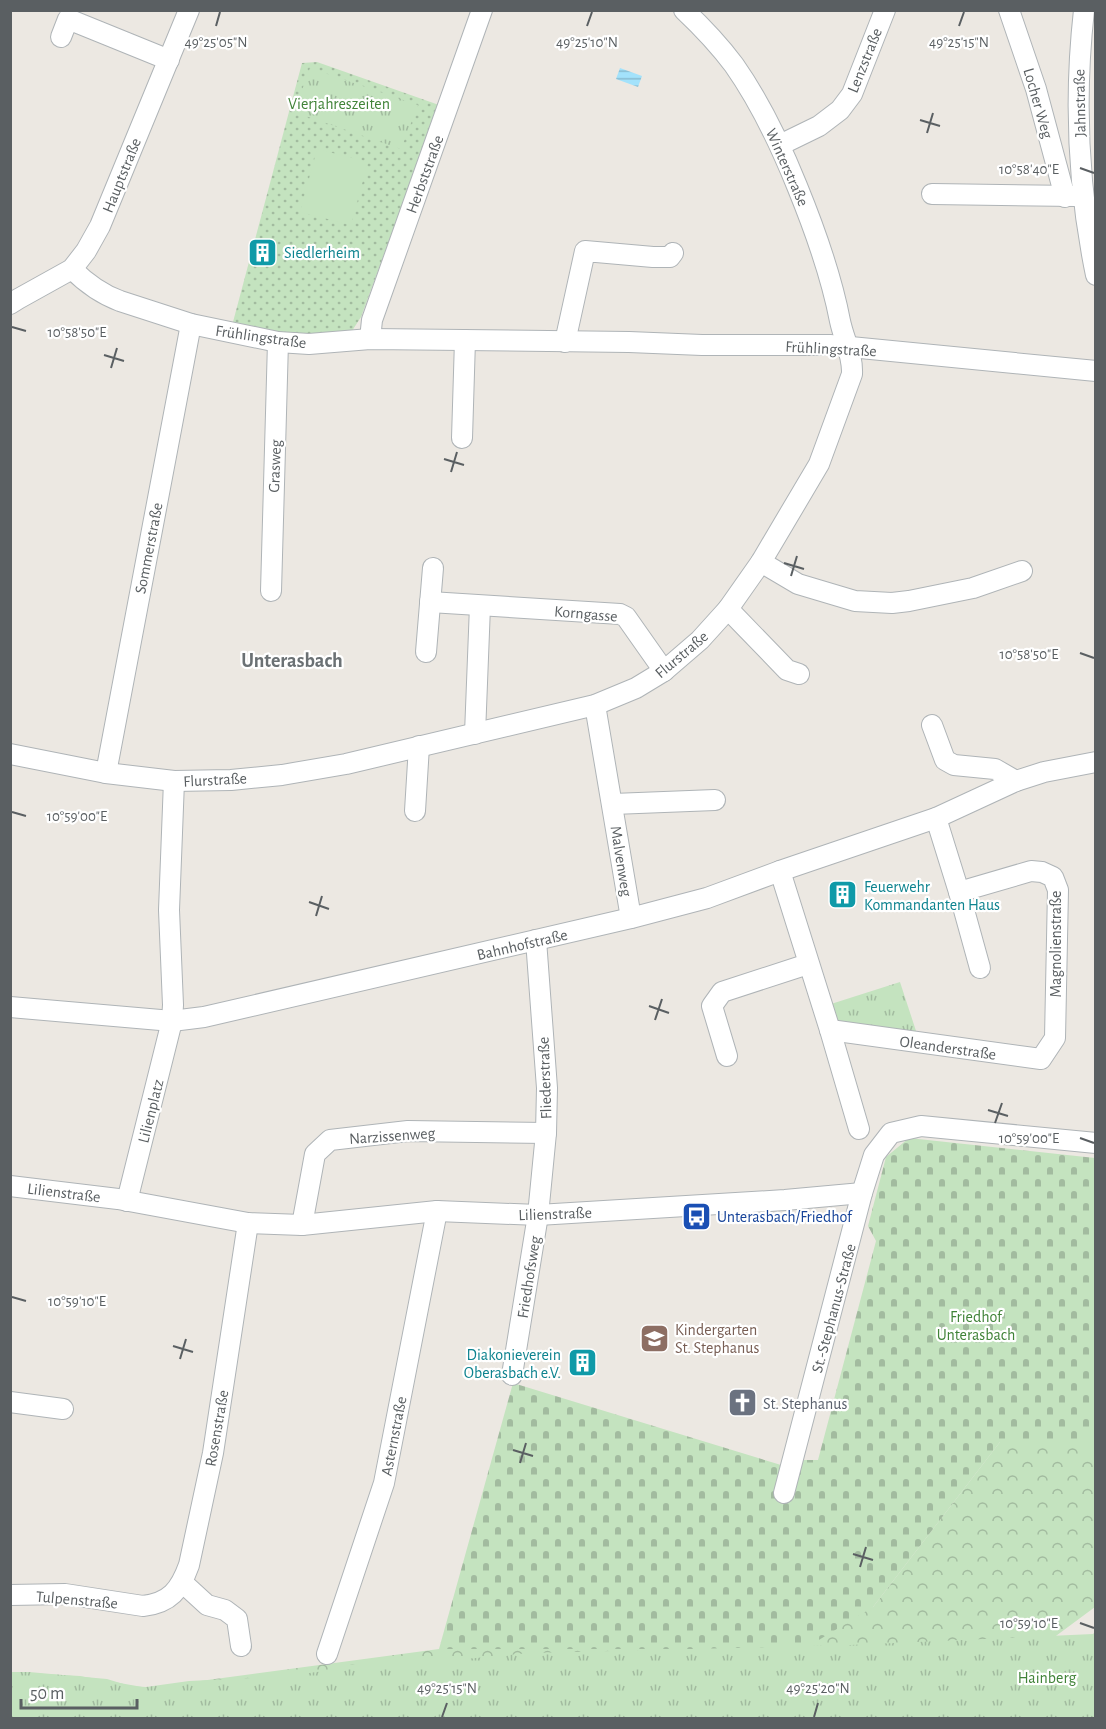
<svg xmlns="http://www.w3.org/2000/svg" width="1106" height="1729" font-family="'Alegreya Sans',sans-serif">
  <defs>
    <pattern id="grass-dots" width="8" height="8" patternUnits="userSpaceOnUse" patternTransform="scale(1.5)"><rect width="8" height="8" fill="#c4e3bf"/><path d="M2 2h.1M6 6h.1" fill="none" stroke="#a2bb9f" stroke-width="1.8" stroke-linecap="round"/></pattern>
    <pattern id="forest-crowns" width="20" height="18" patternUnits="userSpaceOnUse" patternTransform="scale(1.5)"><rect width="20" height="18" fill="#c4e3bf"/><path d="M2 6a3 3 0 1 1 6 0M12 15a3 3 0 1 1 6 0" fill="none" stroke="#a2bb9f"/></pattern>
    <pattern id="cemetery-stones" width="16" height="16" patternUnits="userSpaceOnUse" patternTransform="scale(1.5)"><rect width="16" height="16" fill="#c4e3bf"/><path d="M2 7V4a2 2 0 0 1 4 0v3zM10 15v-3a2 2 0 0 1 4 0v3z" fill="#a2bb9f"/></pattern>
    <pattern id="park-tufts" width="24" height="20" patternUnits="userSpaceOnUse" patternTransform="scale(1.5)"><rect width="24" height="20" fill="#c4e3bf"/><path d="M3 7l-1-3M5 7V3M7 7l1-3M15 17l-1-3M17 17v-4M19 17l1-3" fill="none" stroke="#a2bb9f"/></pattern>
    <pattern id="water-rules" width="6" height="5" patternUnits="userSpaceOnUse" patternTransform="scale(1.5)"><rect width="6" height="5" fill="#a3e2fb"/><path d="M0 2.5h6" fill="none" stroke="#88bacf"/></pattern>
  </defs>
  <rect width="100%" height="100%" fill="#ece8e2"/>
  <path fill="url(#grass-dots)" d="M317,62L439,105L361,317L350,334L305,337L233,322L302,63Z"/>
  <path fill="url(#forest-crowns)" d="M1000,1442H1095V1607L945,1718H11L10,1672L80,1676L148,1688L439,1649L873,1607Z"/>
  <path fill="url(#cemetery-stones)" d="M909,1138L1095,1158V1442H1000L873,1607L804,1649H439L513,1383L781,1465L775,1490L793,1495L803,1460H818L876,1241L868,1226L886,1157Z"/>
  <g fill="url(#park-tufts)">
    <path d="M310,68L418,105L401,149L294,112Z"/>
    <path d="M900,982L917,1034L837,1026L831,1004Z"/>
    <path d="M1095,1632V1718H11V1672H29L107,1679L130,1686L146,1687L189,1681L290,1676L316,1672L334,1671L341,1665L422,1661L423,1663L530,1653L850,1645L1093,1634Z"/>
  </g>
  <path fill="#c4e3bf" d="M317,149L368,162L351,225L300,212Z"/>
  <path fill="url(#water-rules)" d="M620,68L642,76L638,87L616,79Z"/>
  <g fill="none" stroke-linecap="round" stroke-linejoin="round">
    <defs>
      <g id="minor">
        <path d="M1009,10L1036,89L1065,197"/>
        <path d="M1084,10C1074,99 1078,188 1096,275"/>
        <path d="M61,37L68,19L169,60"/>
        <path d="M780,145L819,126L840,110L852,94L885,10"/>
        <path d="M932,194L1076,196"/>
        <path d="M72,269C86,283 101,294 120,301L191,324L278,342L309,344L370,339L629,342L702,345H830L1096,371"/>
        <path d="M10,304L18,299L72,269L86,251L100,226L189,10"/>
        <path d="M370,339L372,320L482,10"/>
        <path d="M565,342L585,251L653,257H670L673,253"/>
        <path d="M462,438L465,340"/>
        <path d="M761,562L798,584L855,601L892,603L909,601L973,588L1022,571"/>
        <path d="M271,591L278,342"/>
        <path d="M430,602L620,614L626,617L664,671"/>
        <path d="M728,609L787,670L799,674"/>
        <path d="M426,652L433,568"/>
        <path d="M595,705L631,918"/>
        <path d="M932,725L945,760L954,765L995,769L1016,781"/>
        <path d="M475,734L480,606"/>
        <path d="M10,754L106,773L174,781L231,780L282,775L346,764L595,705L636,688L664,671L700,640L728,609L761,562L819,464L852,374C853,355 844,340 840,321C831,274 815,230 797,186C780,144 760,102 734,65C719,45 702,27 684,10"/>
        <path d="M106,773L191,324"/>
        <path d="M613,804L715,800"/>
        <path d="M415,811L419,746"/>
        <path d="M780,871L830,1030L859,1129"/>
        <path d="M959,892L980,968"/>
        <path d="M10,1007L172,1021L204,1017L631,918L707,898L780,871L936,818L1016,781L1044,772L1096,762"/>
        <path d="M830,1030L1041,1059L1055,1038L1058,890L1053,877L1042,872L1031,871L959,892L936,818"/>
        <path d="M727,1056L712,1006L722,992L808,964"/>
        <path d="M10,1186L118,1199L248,1223L302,1225L437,1211L538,1215L785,1200L862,1193"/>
        <path d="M127,1201L172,1021L173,1005L169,910L174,781"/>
        <path d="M302,1225L315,1154L330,1140L408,1131L546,1133"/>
        <path d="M512,1375L538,1215L546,1133L547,1088L536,940"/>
        <path d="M10,1402L63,1409"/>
        <path d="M784,1493L862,1193L874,1155L891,1133L921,1126L1096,1143"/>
        <path d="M183,1583L207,1605L225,1610L237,1619L241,1646"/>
        <path d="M10,1595L65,1594L143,1606C170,1603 180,1590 189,1565L213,1453L248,1223"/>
        <path d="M327,1654L384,1483L437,1211"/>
      </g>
    </defs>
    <use href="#minor" stroke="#afb4b7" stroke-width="22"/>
    <use href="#minor" stroke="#fff" stroke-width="20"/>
  </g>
  <path fill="none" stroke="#5a5f62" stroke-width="2" d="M216,26L220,12M587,26L592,12M959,26L964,12M920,120L940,126M927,133L933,113M1080,168L1094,173M12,327L26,331M104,355L124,361M111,368L117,348M444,459L464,465M451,472L457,452M784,563L804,569M791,576L797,556M1080,653L1094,658M12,812L26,816M309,902L329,909M316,916L322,896M649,1006L669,1013M655,1020L662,999M988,1110L1008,1116M995,1123L1002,1103M1080,1138L1094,1143M12,1297L26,1301M173,1346L193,1352M180,1359L186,1339M513,1450L533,1456M520,1463L526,1443M853,1554L873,1560M860,1567L866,1547M1080,1623L1094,1628M442,1717L447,1703M814,1717L818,1703"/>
  <defs>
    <symbol id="building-square" viewBox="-11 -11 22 22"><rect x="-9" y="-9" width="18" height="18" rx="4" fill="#0f9aa8" stroke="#fff"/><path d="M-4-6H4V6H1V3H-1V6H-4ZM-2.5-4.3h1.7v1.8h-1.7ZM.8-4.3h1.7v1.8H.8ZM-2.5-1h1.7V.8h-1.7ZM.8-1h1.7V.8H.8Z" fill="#fff"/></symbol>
    <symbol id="bus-square" viewBox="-11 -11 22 22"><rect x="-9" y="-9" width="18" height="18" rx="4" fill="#1a4fb4" stroke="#fff"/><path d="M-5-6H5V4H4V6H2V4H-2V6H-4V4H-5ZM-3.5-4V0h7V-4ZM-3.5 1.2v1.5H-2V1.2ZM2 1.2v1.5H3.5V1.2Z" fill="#fff"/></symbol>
    <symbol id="school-square" viewBox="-11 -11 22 22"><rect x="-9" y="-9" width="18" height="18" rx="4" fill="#8d6e63" stroke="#fff"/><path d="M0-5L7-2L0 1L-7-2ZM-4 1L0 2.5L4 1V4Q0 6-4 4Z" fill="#fff"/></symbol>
    <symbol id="church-square" viewBox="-11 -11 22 22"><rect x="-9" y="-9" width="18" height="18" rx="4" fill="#6b7280" stroke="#fff"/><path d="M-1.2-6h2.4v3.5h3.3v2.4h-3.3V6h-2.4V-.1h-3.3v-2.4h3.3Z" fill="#fff"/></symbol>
  </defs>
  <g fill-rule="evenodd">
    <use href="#building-square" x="246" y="236" width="33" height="33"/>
    <use href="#building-square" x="826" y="878" width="33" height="33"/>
    <use href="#bus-square" x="680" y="1200" width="33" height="33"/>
    <use href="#school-square" x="638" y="1322" width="33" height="33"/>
    <use href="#building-square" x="566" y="1346" width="33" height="33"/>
    <use href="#church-square" x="726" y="1386" width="33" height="33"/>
  </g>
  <g text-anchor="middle" stroke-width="4.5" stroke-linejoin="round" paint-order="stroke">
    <g font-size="16" fill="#5a5f62" stroke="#fff">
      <text transform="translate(864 60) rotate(-68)" y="6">Lenzstraße</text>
      <text transform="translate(1039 103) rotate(74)" y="6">Locher Weg</text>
      <text transform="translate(1079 103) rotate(-91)" y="6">Jahnstraße</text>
      <text transform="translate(788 167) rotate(66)" y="6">Winterstraße</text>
      <text transform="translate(424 174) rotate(-70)" y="6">Herbststraße</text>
      <text transform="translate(121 175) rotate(-68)" y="6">Hauptstraße</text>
      <text transform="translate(261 336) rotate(8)" y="6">Frühlingstraße</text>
      <text transform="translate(831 348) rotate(3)" y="6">Frühlingstraße</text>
      <text transform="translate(274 466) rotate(-88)" y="6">Grasweg</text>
      <text transform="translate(148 548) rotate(-79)" y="6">Sommerstraße</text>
      <text transform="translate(586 613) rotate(5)" y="6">Korngasse</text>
      <text transform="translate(681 654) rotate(-40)" y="6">Flurstraße</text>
      <text transform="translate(215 779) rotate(-3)" y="6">Flurstraße</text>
      <text transform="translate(622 861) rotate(81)" y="6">Malvenweg</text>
      <text transform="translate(522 944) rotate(-13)" y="6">Bahnhofstraße</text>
      <text transform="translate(1055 944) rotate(-90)" y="6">Magnolienstraße</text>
      <text transform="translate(948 1047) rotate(8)" y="6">Oleanderstraße</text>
      <text transform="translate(544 1078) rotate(-92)" y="6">Fliederstraße</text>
      <text transform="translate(150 1111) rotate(-76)" y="6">Lilienplatz</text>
      <text transform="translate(392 1135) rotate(-4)" y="6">Narzissenweg</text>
      <text transform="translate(64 1192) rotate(7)" y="6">Lilienstraße</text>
      <text transform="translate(555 1213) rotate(-2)" y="6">Lilienstraße</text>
      <text transform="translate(528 1277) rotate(-81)" y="6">Friedhofsweg</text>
      <text transform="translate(833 1308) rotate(-75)" y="6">St.-Stephanus-Straße</text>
      <text transform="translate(216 1428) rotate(-80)" y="6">Rosenstraße</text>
      <text transform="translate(393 1436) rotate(-79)" y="6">Asternstraße</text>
      <text transform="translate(77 1599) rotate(5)" y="6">Tulpenstraße</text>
    </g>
    <g font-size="16" fill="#408338" stroke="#fff">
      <text x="339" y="109">Vierjahreszeiten</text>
      <text x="976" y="1322">Friedhof<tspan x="976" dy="18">Unterasbach</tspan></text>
      <text x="1047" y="1683">Hainberg</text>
    </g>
    <g font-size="16" fill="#0d838f" stroke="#fff" text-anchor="start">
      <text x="284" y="258">Siedlerheim</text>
      <text x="864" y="892">Feuerwehr<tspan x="864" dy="18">Kommandanten Haus</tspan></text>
      <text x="561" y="1360" text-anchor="end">Diakonieverein<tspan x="561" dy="18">Oberasbach e.V.</tspan></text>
    </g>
    <g font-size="16" fill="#164399" stroke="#fff" text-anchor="start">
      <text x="717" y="1222">Unterasbach/Friedhof</text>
    </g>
    <g font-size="16" fill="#785e54" stroke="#fff" text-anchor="start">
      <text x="675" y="1335">Kindergarten<tspan x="675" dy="18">St. Stephanus</tspan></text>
    </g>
    <g font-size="16" fill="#5b616d" stroke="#fff" text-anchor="start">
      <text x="763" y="1409">St. Stephanus</text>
    </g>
    <g font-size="20" font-weight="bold" fill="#6b7174" stroke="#fff">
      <text x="292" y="667">Unterasbach</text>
    </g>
  </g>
  <g font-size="15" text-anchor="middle" fill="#5a5f62" stroke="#fff" stroke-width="4.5" stroke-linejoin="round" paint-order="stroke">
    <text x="216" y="47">49°25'05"N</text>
    <text x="587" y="47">49°25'10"N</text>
    <text x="959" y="47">49°25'15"N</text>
    <text x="1029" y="174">10°58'40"E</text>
    <text x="77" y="337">10°58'50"E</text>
    <text x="1029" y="659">10°58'50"E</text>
    <text x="77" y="821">10°59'00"E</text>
    <text x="1029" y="1143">10°59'00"E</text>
    <text x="77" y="1306">10°59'10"E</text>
    <text x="1029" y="1628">10°59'10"E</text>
    <text x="447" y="1693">49°25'15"N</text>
    <text x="818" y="1693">49°25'20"N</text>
  </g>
  <rect width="1106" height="1729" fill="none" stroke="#5a5f62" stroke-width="24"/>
  <path d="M21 1699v9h116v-9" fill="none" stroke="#5a5f62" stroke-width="3"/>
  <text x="30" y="1699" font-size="18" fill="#5a5f62" stroke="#ffffff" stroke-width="4.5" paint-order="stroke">50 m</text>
</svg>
